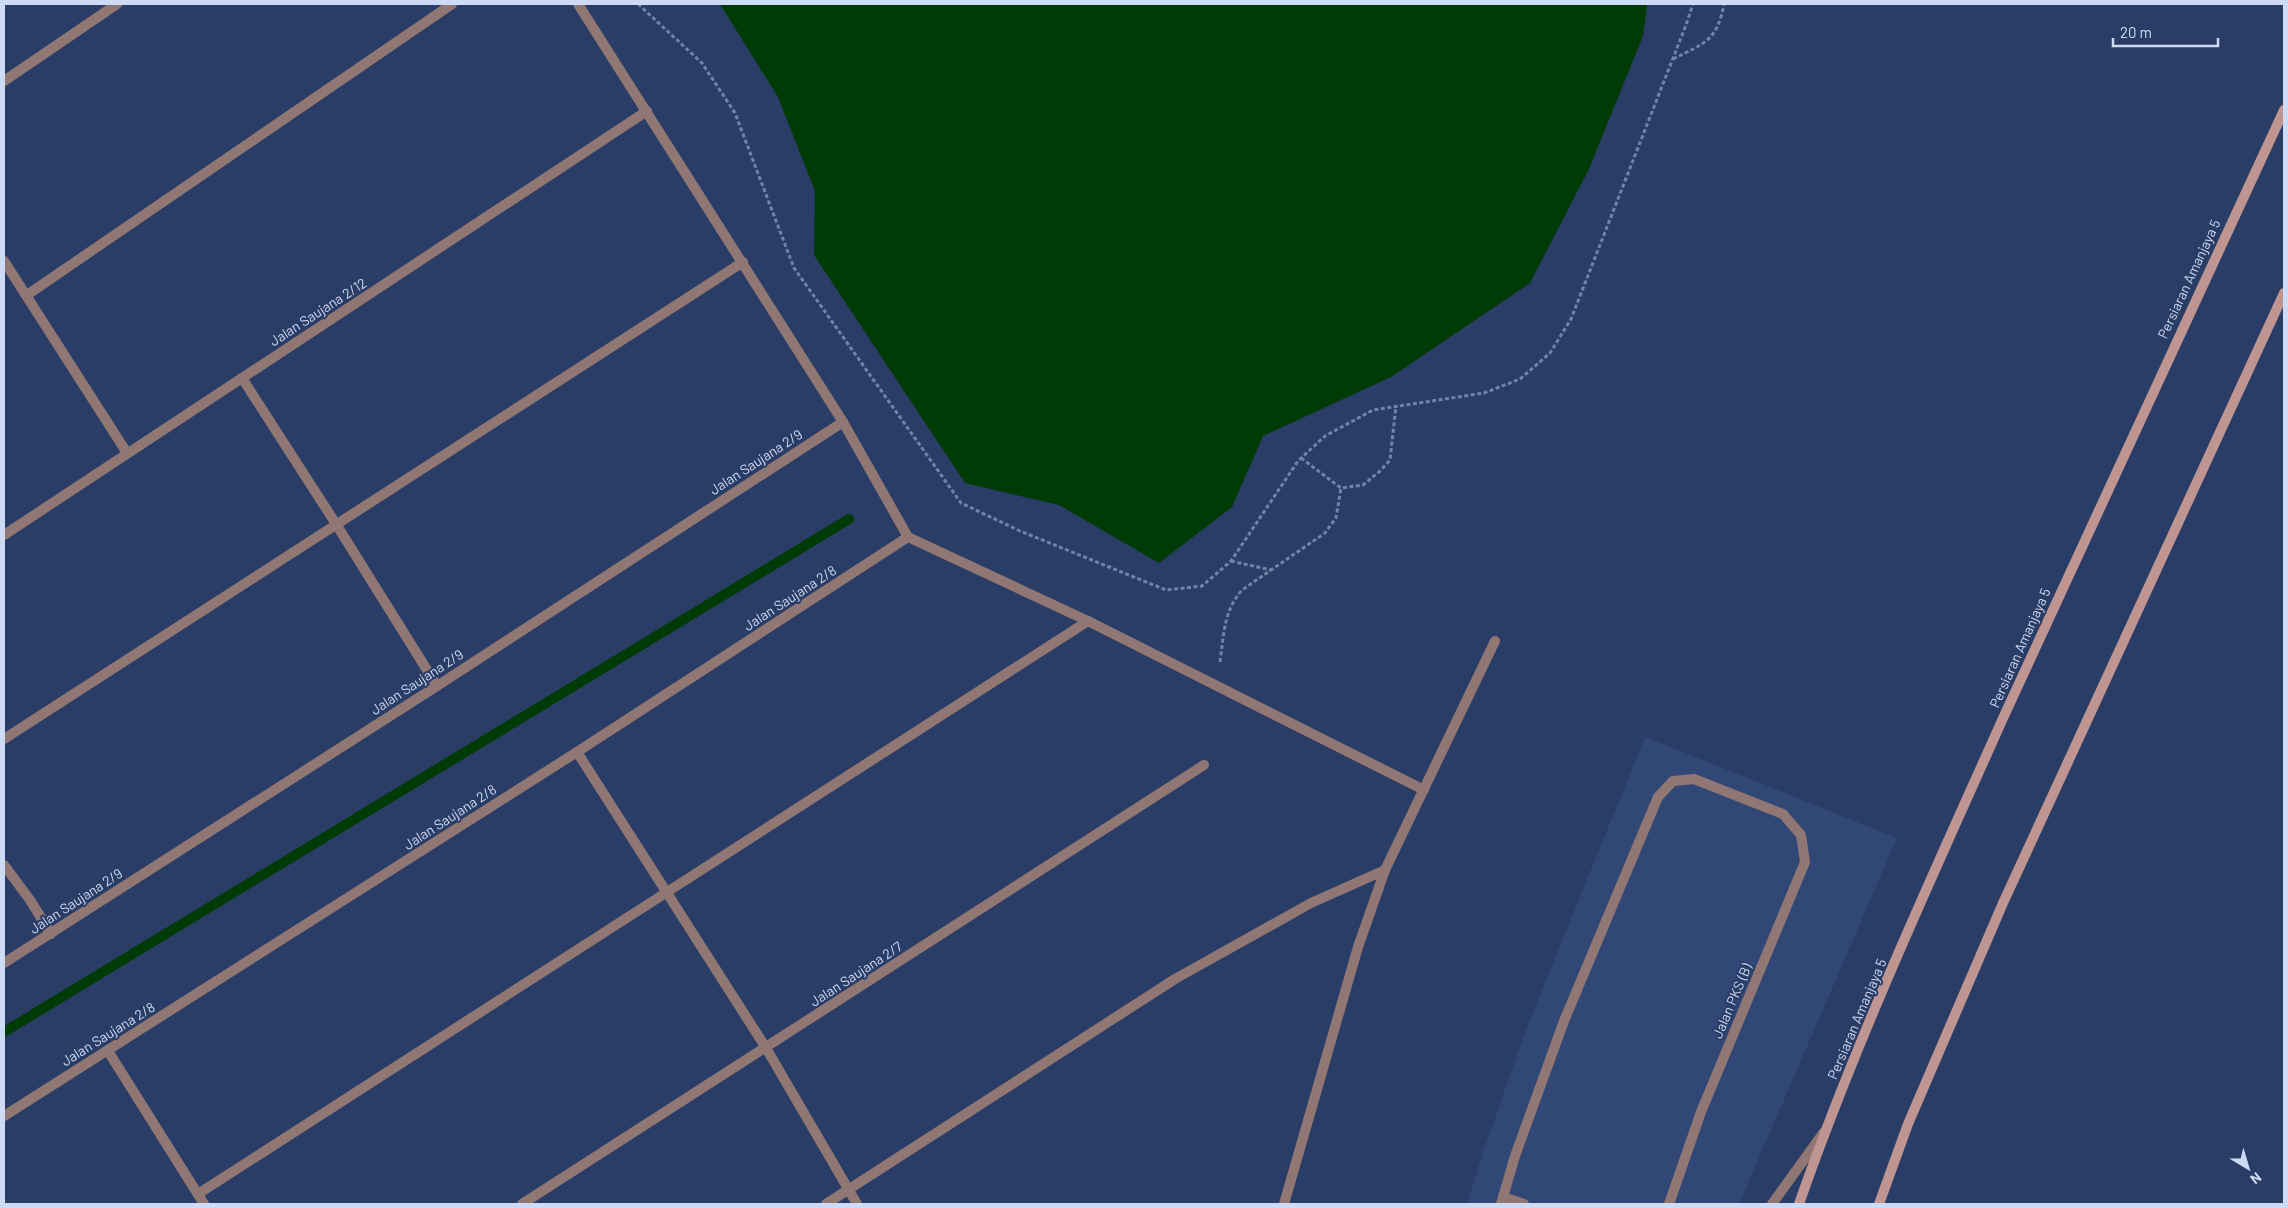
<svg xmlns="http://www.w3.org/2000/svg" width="2288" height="1208" font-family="Barlow,sans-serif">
  <rect width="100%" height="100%" fill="#2a3d66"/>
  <path fill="#314776" d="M1645,737L1897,838L1739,1204H1467L1483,1152L1527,1027Z"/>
  <path fill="#003a05" d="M720,4H1647L1643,36L1589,169L1530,283L1391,377L1263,436L1232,507L1159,563L1059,505L965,483L814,255L815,191L778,97Z"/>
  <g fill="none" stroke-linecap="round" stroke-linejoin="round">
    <path stroke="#003a05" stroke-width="10" d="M4,1032L849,519"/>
    <g stroke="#7383a5" stroke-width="3" stroke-dasharray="4 2.5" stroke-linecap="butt">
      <path d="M638,4L702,63L735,113L794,268L961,503L1020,531L1166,590L1202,586L1231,561L1298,461L1325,436L1373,410L1484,393L1520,379L1550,353L1571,319L1686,25L1693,4"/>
      <path d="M1673,59C1705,43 1717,41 1724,4"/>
      <path d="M1301,458L1341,488L1363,485L1380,471L1390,460L1396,406"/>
      <path d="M1231,561L1271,570"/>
      <path d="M1220,662C1224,635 1223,612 1242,590L1325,533L1336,518L1341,488"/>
    </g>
    <g stroke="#917774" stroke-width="10">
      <path d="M27,295L452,4"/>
      <path d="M4,739L743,262"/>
      <path d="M577,752L766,1048L857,1204"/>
      <path d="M198,1194L1088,621"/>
      <path d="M1503,1197L1524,1204"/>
      <path d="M826,1204L1175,979L1311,903L1385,870"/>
    </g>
    <g stroke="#917774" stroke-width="10">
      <path d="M578,4L843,422L908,537L1088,621L1424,790"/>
      <path d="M4,81L117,4"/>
      <path d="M4,261L127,453"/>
      <path d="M242,378L336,524L437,686"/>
      <path d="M4,535L647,111"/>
      <path d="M4,865L30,900L51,934"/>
      <path d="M4,963L437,686L843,422"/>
      <path d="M108,1051L204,1204"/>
      <path d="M4,1116L577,752L908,537"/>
      <path d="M522,1204L1204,765"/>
      <path d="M1284,1204L1358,947L1385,870L1495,641"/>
      <path d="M1501,1204L1515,1156L1564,1021L1658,797L1673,781L1694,779L1783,814L1801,835L1805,862L1701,1112L1669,1204"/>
      <path d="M1772,1204L1824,1132"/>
    </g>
    <g stroke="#bf9591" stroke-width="10">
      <path d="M1799,1204C1857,1038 1932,877 2004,716C2096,514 2189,312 2284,110"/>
      <path d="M1879,1204L1908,1124L2003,903L2284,293"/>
    </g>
  </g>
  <g text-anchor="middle" stroke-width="4" stroke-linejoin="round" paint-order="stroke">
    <g font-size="14" fill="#cedbf4" stroke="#2a3d66">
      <text transform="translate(2189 279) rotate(-65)" y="5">Persiaran Amanjaya 5</text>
      <text transform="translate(318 312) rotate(-33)" y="5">Jalan Saujana 2/12</text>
      <text transform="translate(756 462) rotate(-33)" y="5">Jalan Saujana 2/9</text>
      <text transform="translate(790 598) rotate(-33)" y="5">Jalan Saujana 2/8</text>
      <text transform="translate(2020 648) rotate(-66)" y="5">Persiaran Amanjaya 5</text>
      <text transform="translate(417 682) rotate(-33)" y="5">Jalan Saujana 2/9</text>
      <text transform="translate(450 817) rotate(-33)" y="5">Jalan Saujana 2/8</text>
      <text transform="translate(76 901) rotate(-33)" y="5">Jalan Saujana 2/9</text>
      <text transform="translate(856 974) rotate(-33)" y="5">Jalan Saujana 2/7</text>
      <text transform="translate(1732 1001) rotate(-67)" y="5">Jalan PKS (B)</text>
      <text transform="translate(1857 1019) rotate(-67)" y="5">Persiaran Amanjaya 5</text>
      <text transform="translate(108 1034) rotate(-32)" y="5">Jalan Saujana 2/8</text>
    </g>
  </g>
  <rect width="2288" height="1208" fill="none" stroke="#cedbf4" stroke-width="10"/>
  <g transform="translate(2248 1168) rotate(142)" stroke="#2a3d66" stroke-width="4" paint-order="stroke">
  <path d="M0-4L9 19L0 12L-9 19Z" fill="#cedbf4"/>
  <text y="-8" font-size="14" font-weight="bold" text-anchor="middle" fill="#cedbf4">N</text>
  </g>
  <path d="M2113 38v8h105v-8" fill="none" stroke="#cedbf4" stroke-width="2.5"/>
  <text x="2120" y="38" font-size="15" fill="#cedbf4" stroke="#2a3d66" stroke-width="4" paint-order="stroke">20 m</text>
</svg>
